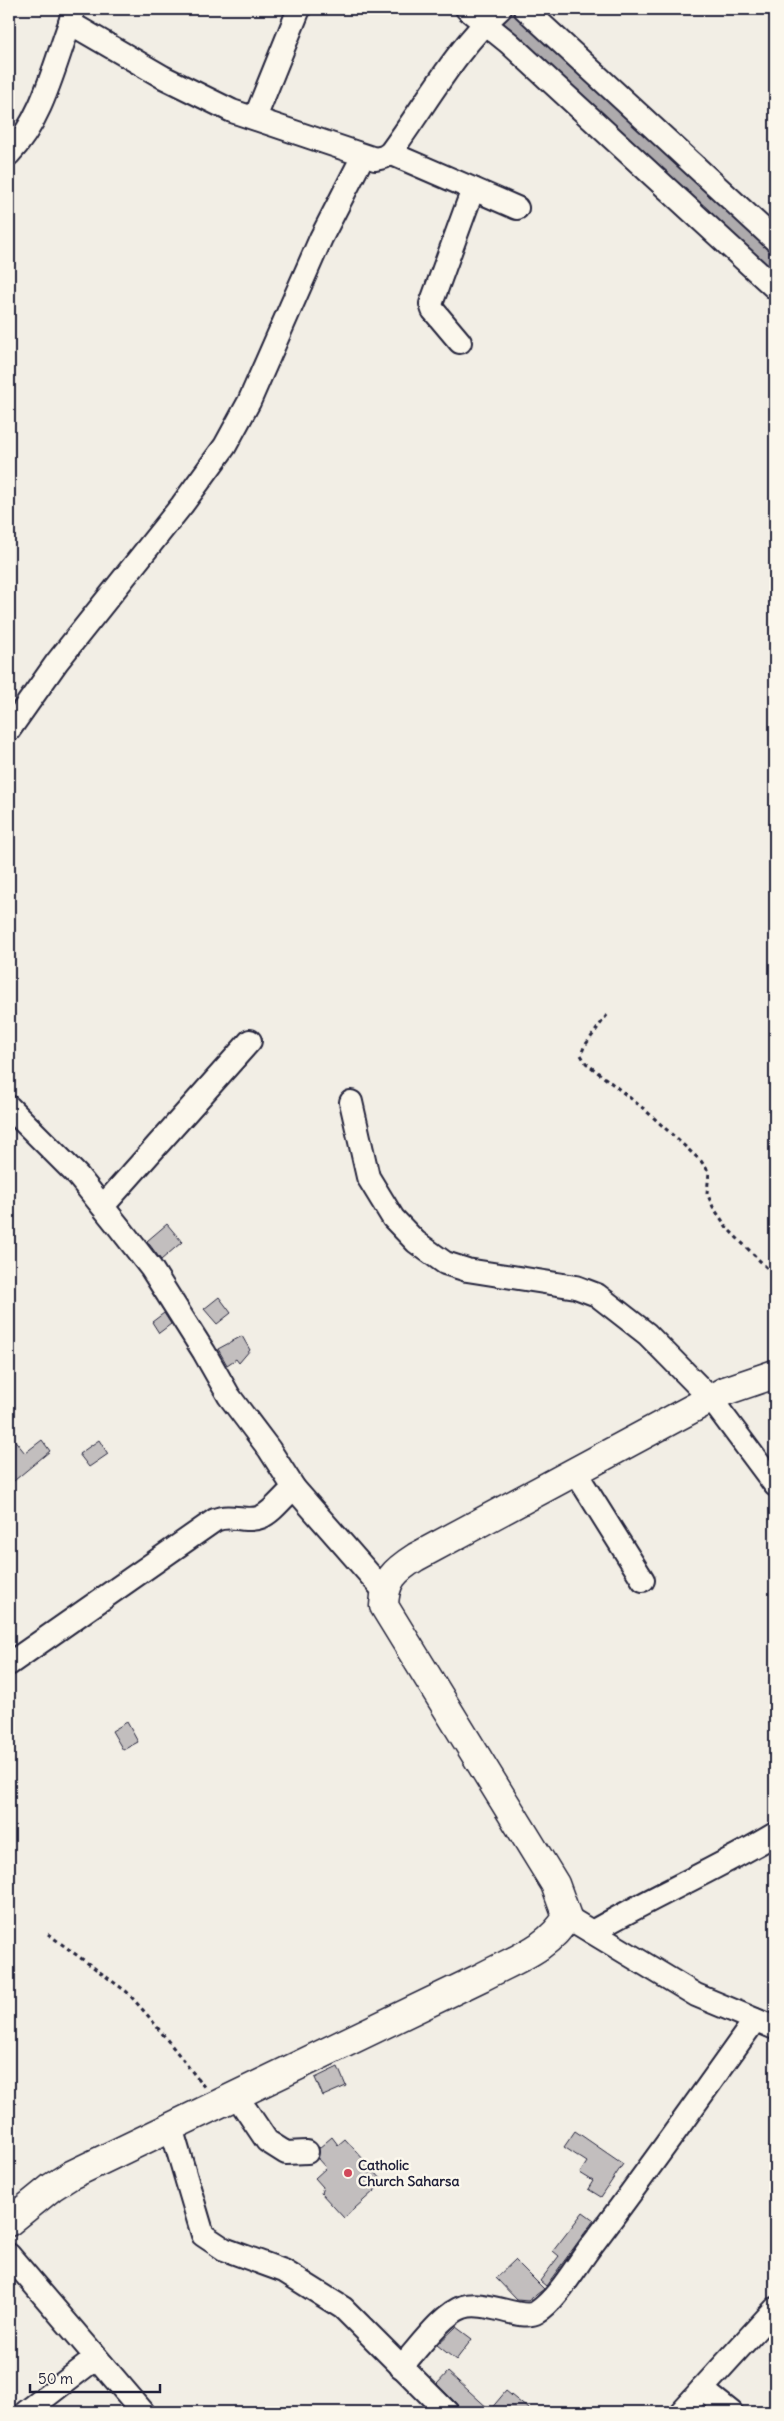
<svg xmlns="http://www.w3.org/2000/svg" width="784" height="2421" font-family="Delius,sans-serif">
  <rect width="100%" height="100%" fill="#f2eee5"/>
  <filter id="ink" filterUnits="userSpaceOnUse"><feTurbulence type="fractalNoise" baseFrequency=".02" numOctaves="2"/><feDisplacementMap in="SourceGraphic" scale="10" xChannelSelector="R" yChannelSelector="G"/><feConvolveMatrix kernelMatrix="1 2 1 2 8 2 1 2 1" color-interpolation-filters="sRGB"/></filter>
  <g filter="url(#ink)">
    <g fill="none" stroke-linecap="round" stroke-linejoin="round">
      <path stroke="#aeabad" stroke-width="19" d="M497,9L775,260"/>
    </g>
    <g fill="#c2bebe" stroke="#22223b">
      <path d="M167,1224L182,1242L161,1260L147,1241Z"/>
      <path d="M219,1297L231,1313L217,1324L204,1309Z"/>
      <path d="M164,1313L171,1324L159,1333L152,1322Z"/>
      <path d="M242,1336L250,1350L239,1363L236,1359L227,1365L218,1349Z"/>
      <path d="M9,1433L25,1453L42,1440L50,1451L9,1485Z"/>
      <path d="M99,1440L108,1454L89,1467L79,1454Z"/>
      <path d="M127,1722L138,1742L123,1750L112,1731Z"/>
      <path d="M338,2067L346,2086L323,2096L315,2078Z"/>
      <path d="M575,2131L623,2164L601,2197L588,2189L593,2181L580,2173L587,2162L564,2147Z"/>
      <path d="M332,2137L338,2145L345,2139L384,2182L344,2218L321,2193L323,2187L315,2178L326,2168L318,2159L319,2148Z"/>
      <path d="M583,2212L594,2220L546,2286L540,2281L559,2256L553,2251Z"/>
      <path d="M515,2260L544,2289L528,2301L517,2300L496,2278Z"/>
      <path d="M456,2327L472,2339L456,2360L437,2345Z"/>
      <path d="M448,2372L490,2410L506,2391L532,2412H460L456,2403L437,2384Z"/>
    </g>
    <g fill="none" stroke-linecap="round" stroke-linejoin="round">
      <defs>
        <g id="minor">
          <path d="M467,9L509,43L775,288"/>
          <path d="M525,9L775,240"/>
          <path d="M70,23L163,77L232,111L375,159L384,157L390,153C425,106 456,48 500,9"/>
          <path d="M255,118L299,9"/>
          <path d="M390,153L517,208"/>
          <path d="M9,154C42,120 54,66 70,23L73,10"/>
          <path d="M460,342L433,310L431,304L473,189"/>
          <path d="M9,730L57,662L182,505L225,446L249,402L321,238L363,156"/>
          <path d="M351,1102L368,1177L393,1218L416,1242L445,1263L467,1270L576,1287L597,1295L647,1334L711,1399L775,1485"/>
          <path d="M9,1107L78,1176L119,1227L151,1268L204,1352L229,1396L269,1449L294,1488L385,1592"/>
          <path d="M103,1206L250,1041"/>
          <path d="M576,1473L643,1580"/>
          <path d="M9,1664L215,1520C231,1513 247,1523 261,1517C273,1512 284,1496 294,1488"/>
          <path d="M567,1917L696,1995L775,2028"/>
          <path d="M592,1932C652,1897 715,1870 775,1834"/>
          <path d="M236,2095L267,2141L286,2153L307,2152"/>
          <path d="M171,2127L203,2235L224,2249L284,2271L343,2308L447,2412"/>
          <path d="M9,2255L143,2412"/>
          <path d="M401,2367C416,2351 443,2313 463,2307C486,2299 522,2322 537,2312C558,2299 577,2264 592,2245C648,2171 701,2096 755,2020"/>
          <path d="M702,2389L731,2412"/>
          <path d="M26,2412L96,2358"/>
          <path d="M681,2412L775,2309"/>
        </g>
        <path id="major" d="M9,2222L52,2187L71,2175L482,1977C513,1960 549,1949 567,1917L555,1884L384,1606C385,1579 394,1571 416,1557L725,1391L775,1374"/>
      </defs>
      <use href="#minor" stroke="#22223b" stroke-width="26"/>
      <use href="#major" stroke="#22223b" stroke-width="31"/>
      <g stroke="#22223b" stroke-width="3" stroke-dasharray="4 4" stroke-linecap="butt">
        <path d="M607,1015L584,1047L581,1055L586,1063L644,1109L701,1161L709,1172L707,1193L713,1207L728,1229L775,1276"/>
        <path d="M48,1934L127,1992L150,2018L205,2088"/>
      </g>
      <use href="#minor" stroke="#fbf7ec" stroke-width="22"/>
      <use href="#major" stroke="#fbf7ec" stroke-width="28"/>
    </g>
  </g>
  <circle fill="#d1495b" stroke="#fbf7ec" stroke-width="2" cx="348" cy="2173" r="5"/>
  <g text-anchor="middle" stroke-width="5" stroke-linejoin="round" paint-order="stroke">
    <g font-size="14" font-weight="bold" fill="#22223b" stroke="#fbf7ec" text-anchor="start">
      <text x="358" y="2170">Catholic<tspan x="358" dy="16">Church Saharsa</tspan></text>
    </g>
  </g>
  <rect width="784" height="2421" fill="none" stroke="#fbf7ec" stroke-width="30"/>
  <rect x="15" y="15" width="754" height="2391" fill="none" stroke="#22223b" stroke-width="2" filter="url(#ink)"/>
  <path d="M30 2384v8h130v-8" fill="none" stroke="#22223b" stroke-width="2.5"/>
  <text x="38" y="2384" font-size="15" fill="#22223b" stroke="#fbf7ec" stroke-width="4" paint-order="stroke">50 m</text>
</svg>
